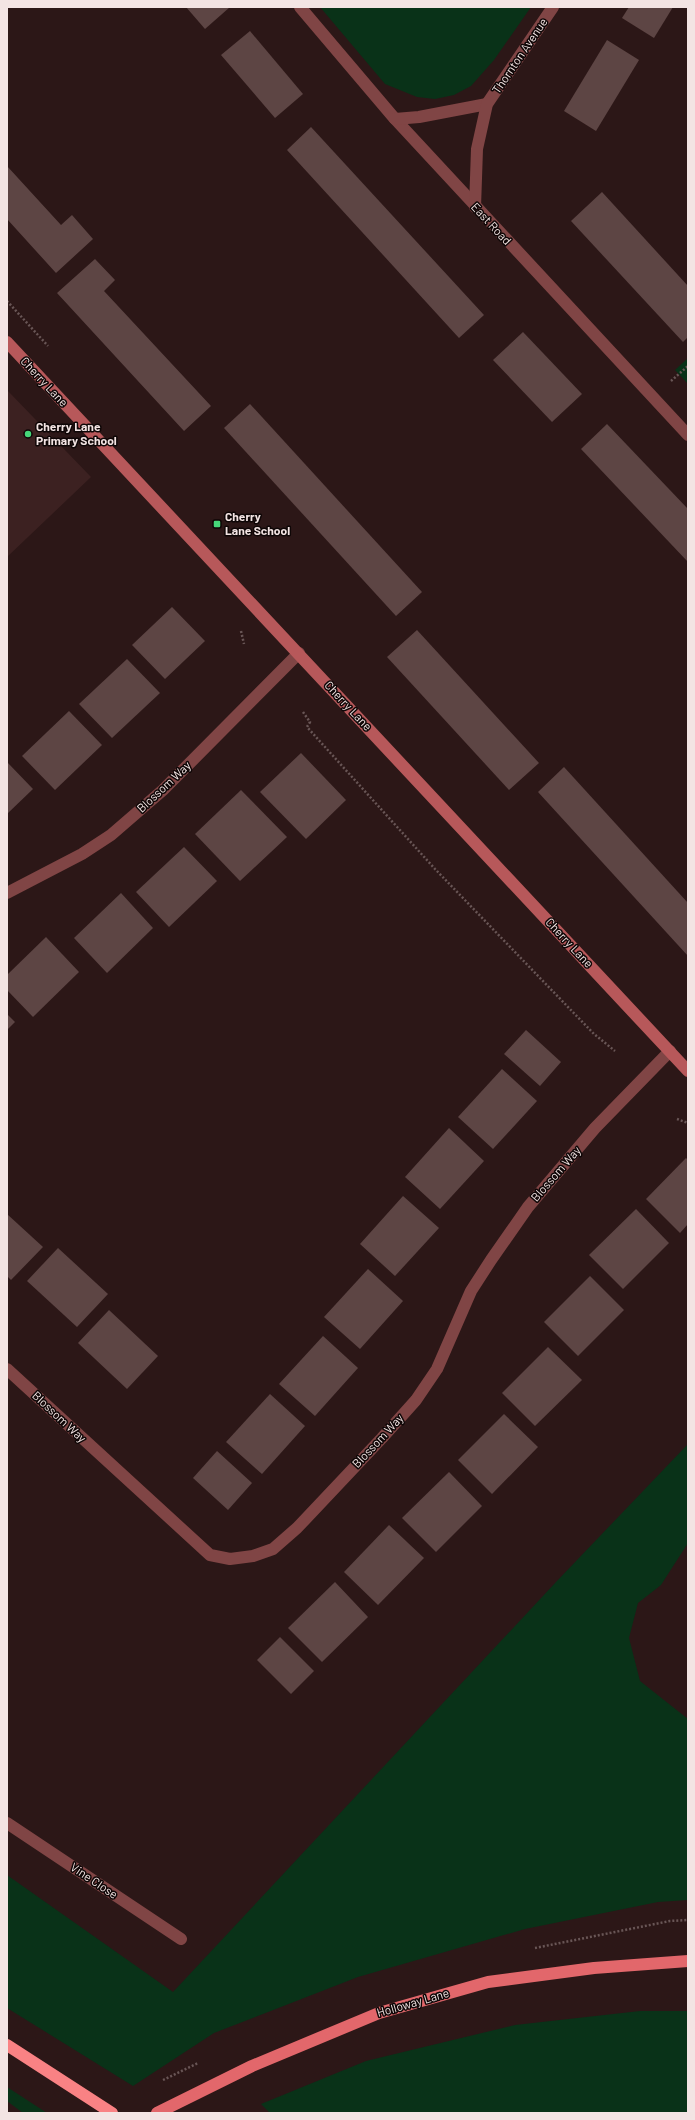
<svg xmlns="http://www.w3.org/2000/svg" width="695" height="2120" font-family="Barlow,sans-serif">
  <rect width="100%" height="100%" fill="#2c1717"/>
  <path fill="#3c2121" d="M7,390L91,477L7,557Z"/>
  <g fill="#093218">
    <path d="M320,7H531L494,60L471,86L454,95L435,99L417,97L385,84Z"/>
    <path d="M688,358V384L675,370Z"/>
    <path d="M688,1444V1543L661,1585L638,1603L629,1638L640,1681L688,1719V1900L658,1902L525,1929L358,1977L214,2033L133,2086L7,2008V1875L173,1992L556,1582Z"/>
    <path d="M640,2011H688V2113H270L261,2104L366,2061L515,2025Z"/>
    <path d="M7,2087L47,2113H23L7,2101Z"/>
  </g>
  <g fill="#5d4544">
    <path d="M186,7H230L205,29Z"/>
    <path d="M629,7H673L654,38L622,18Z"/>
    <path d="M250,31L303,94L275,118L221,55Z"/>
    <path d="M607,40L639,60L596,131L564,111Z"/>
    <path d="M311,127L484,315L459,338L287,150Z"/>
    <path d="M7,166L61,225L72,215L93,239L56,273L7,219Z"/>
    <path d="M602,192L688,286V337L683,342L571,221Z"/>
    <path d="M95,259L115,280L104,291L211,406L184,431L57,293Z"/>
    <path d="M523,332L582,394L552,422L493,360Z"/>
    <path d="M250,404L422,592L396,616L224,428Z"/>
    <path d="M607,424L688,509V562L581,449Z"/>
    <path d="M172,607L205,641L165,679L132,645Z"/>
    <path d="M417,630L539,763L509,790L387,657Z"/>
    <path d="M127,659L160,693L112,738L79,704Z"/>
    <path d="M69,711L102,745L55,790L22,756Z"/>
    <path d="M301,753L346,800L306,839L260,792Z"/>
    <path d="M7,762L33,789L7,814Z"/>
    <path d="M564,767L688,903V956L538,792Z"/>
    <path d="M241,790L287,837L240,881L195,834Z"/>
    <path d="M184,847L217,881L169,927L136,892Z"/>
    <path d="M121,893L153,928L107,973L74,938Z"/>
    <path d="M46,937L79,972L33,1017L7,990V975Z"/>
    <path d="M7,1014L15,1022L7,1030Z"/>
    <path d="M526,1030L561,1062L540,1086L504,1054Z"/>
    <path d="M502,1069L537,1101L493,1149L458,1117Z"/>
    <path d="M449,1128L484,1161L440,1209L405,1177Z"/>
    <path d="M686,1158L688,1160V1224L680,1233L646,1199Z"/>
    <path d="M403,1196L439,1228L395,1276L360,1244Z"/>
    <path d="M636,1209L669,1243L623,1289L589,1255Z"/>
    <path d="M7,1214L43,1247L11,1280L7,1276Z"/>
    <path d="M58,1248L108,1294L77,1327L27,1281Z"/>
    <path d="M368,1269L403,1301L360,1349L324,1317Z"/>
    <path d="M590,1276L624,1310L578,1356L544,1322Z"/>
    <path d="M109,1310L158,1356L127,1389L78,1343Z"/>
    <path d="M323,1336L358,1368L315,1416L279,1384Z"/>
    <path d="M548,1347L582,1380L535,1426L502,1393Z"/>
    <path d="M270,1394L305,1426L262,1474L226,1442Z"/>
    <path d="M504,1414L538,1447L492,1494L458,1460Z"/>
    <path d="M217,1451L252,1483L228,1510L193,1478Z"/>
    <path d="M449,1472L482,1506L436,1552L402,1518Z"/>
    <path d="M389,1525L424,1558L378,1605L344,1572Z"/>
    <path d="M335,1582L368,1617L322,1662L288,1628Z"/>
    <path d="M280,1637L314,1671L291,1694L257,1660Z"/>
  </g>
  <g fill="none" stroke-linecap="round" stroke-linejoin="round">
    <g stroke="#695656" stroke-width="2.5" stroke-dasharray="2 2" stroke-linecap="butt">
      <path d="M7,301L48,346"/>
      <path d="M671,381L688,366"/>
      <path d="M241,631L244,644"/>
      <path d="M303,712L310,722L307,727L435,869L594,1034L615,1051"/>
      <path d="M677,1119L688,1123"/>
      <path d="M535,1948L670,1921L688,1920"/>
      <path d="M163,2080L198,2063"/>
    </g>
    <g stroke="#804545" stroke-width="12">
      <path d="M300,7L395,119L688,435"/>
      <path d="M395,119L419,117L487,104"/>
      <path d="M475,207L477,149L487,104L553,7"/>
      <path d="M7,893L82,854L111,835L163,790L299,653"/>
      <path d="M7,1369L210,1555L230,1559L253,1556L273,1549L297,1528L382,1438L416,1400L437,1369L471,1291L491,1260L528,1207L595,1128L670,1051"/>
      <path d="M7,1823L181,1939"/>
    </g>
    <path stroke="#b7585a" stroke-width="12" d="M7,342L688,1071"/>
    <path stroke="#e2676b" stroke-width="12" d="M157,2113L252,2066L379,2013L488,1982L594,1968L688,1961"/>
    <path stroke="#f98284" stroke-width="12" d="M7,2045L112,2113"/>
  </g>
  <g fill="#46d779" stroke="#0e0606" stroke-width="1.5">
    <circle cx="28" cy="434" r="4"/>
    <rect x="213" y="520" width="8" height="8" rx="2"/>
  </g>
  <g text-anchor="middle" stroke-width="3" stroke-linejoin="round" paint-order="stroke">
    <g font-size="12" fill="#f3e4e3" stroke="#0e0606">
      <text transform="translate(520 56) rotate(-56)" y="4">Thornton Avenue</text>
      <text transform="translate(491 224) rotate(47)" y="4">East Road</text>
      <text transform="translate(44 382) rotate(47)" y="4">Cherry Lane</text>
      <text transform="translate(348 706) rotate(47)" y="4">Cherry Lane</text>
      <text transform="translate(164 787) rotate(-43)" y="4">Blossom Way</text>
      <text transform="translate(569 943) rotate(47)" y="4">Cherry Lane</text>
      <text transform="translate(556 1174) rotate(-49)" y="4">Blossom Way</text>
      <text transform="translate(59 1417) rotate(43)" y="4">Blossom Way</text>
      <text transform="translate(378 1441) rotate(-47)" y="4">Blossom Way</text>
      <text transform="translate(94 1881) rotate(34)" y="4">Vine Close</text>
      <text transform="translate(413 2003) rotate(-16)" y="4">Holloway Lane</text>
    </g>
    <g font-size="12" font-weight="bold" fill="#f3e4e3" stroke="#0e0606" text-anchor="start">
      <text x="36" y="431">Cherry Lane<tspan x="36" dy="14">Primary School</tspan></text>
      <text x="225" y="521">Cherry<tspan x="225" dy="14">Lane School</tspan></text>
    </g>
  </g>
  <rect width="695" height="2120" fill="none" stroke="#f3e4e3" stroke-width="16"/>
</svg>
